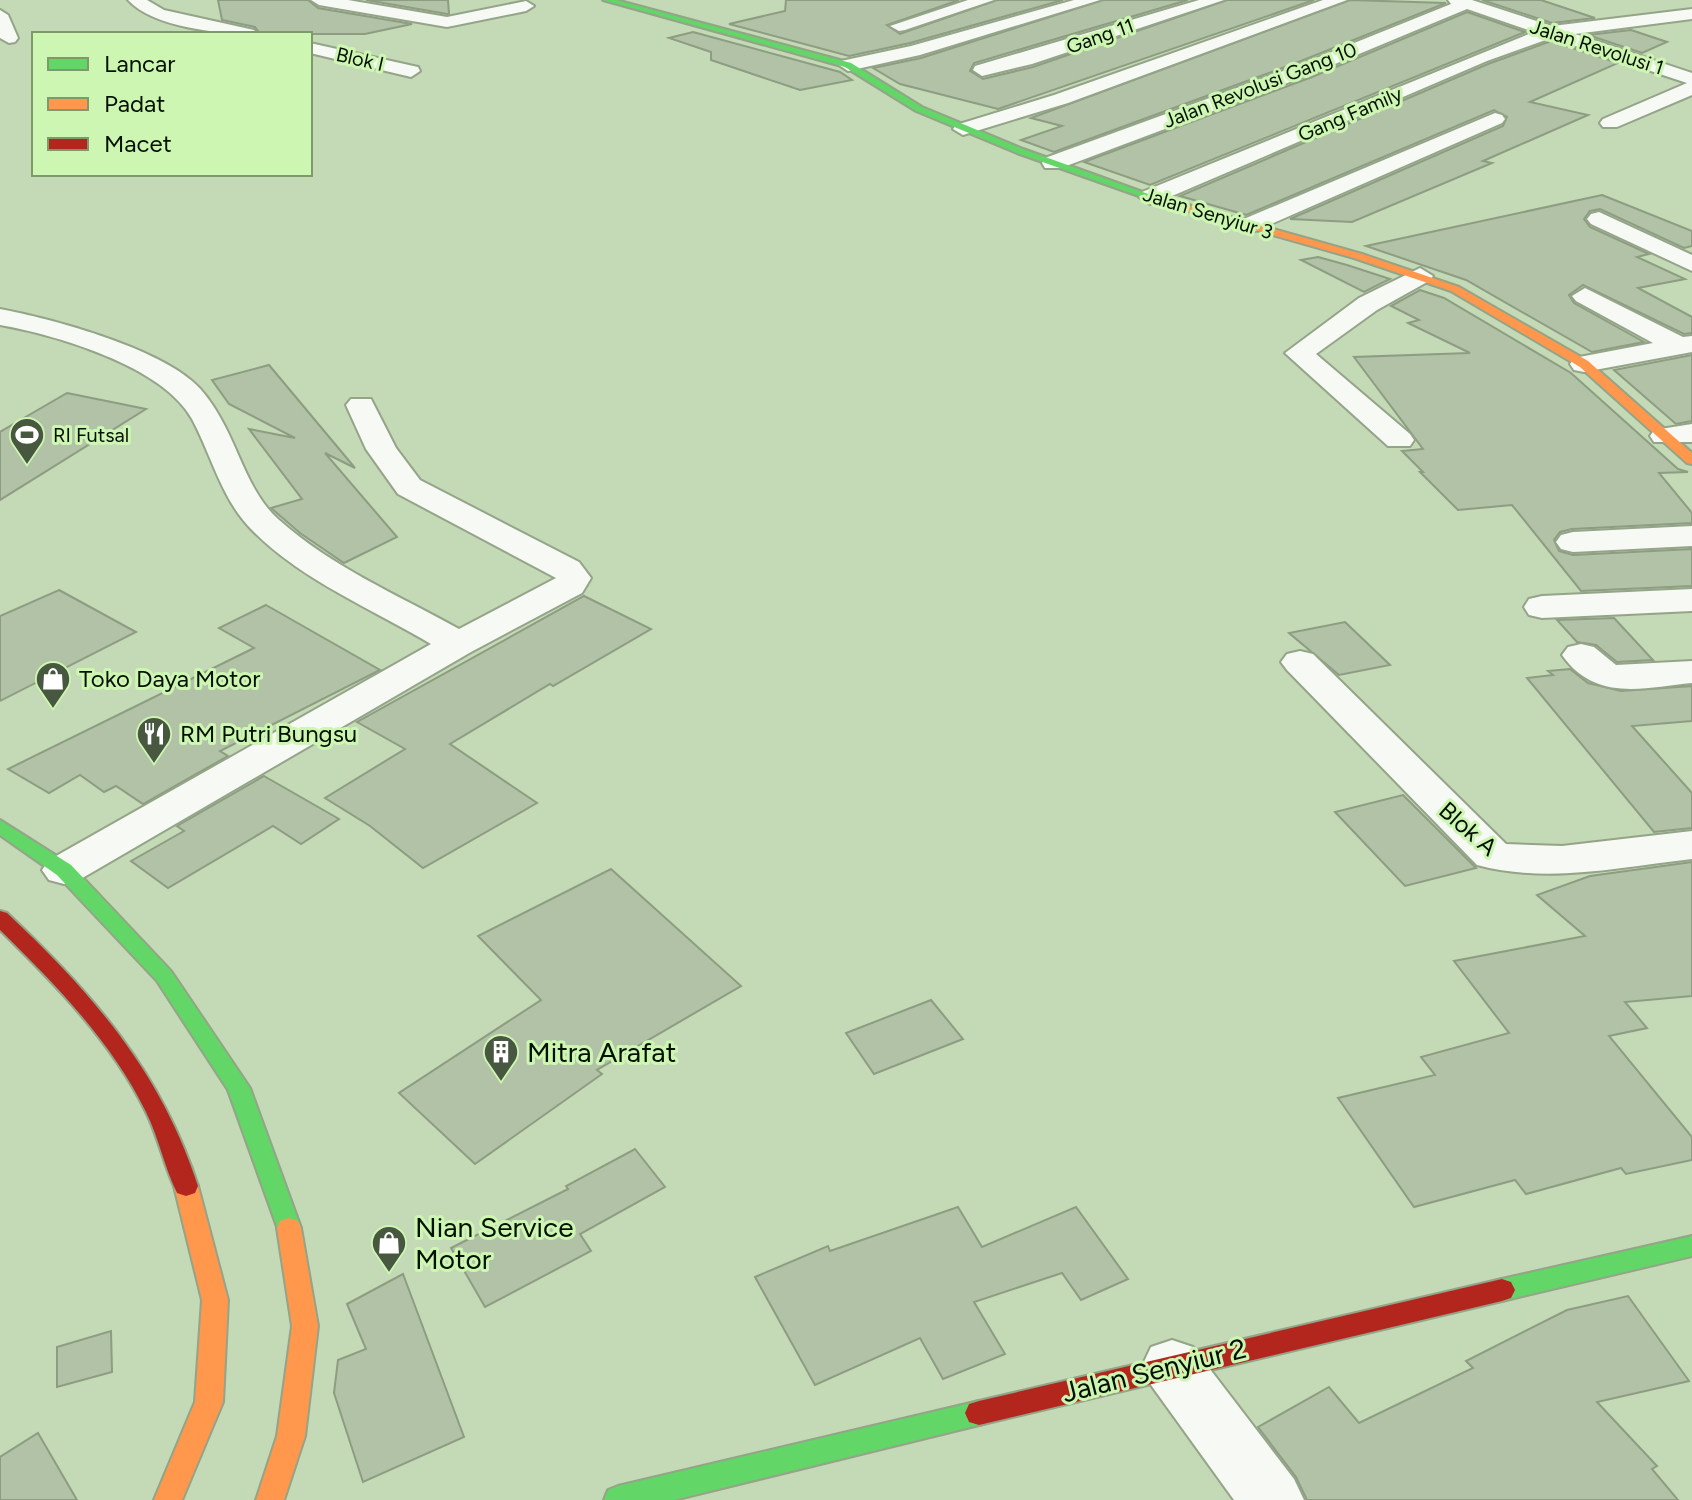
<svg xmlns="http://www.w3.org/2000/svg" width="1692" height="1500" font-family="Figtree,sans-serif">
  <rect width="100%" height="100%" fill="#c4d9b5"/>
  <g fill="#b2c2a6" stroke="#8d9d81" stroke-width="2">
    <path d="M218,0H308L318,8L412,24L365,34H260L255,27L222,20Z"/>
    <path d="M366,0H448L449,14H447Z"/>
    <path d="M786,0H959L887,25L900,34L997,0H1063L910,43L849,56L729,24L785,11Z"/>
    <path d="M1103,0H1188L974,63L970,71L983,79L1033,67L1227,0H1314L998,109L900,84L873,68L921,58Z"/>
    <path d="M1350,0L1446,3L1296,63L1054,152L1021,140L1062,126L1031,118Z"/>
    <path d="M1482,0H1541L1595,18L1552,23Z"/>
    <path d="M1467,12L1525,32L1150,185L1084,162L1312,77Z"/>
    <path d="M1631,30L1667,42L1642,53L1588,35Z"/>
    <path d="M693,32L840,72L852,80L800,90L711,60V52L669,38Z"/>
    <path d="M1551,41L1618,63L1530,102L1588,115L1483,161L1492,163L1352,222L1290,219L1503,126L1507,117L1494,110L1246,215L1180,196L1488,64Z"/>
    <path d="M1602,195L1692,231V246L1684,248L1600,209L1590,211L1584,219L1590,227L1649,254L1637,257L1685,279L1638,288L1692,317V333L1684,334L1583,285L1569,295L1574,303L1644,342L1592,352L1466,280L1366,246Z"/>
    <path d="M1318,257L1347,265L1390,279L1364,292L1301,260Z"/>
    <path d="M1420,290L1444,298L1571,373L1678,469L1688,472L1659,473L1692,513V523L1572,529L1560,532L1554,540L1559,551L1573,555L1692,549V586L1581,591L1512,505L1458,510L1420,472H1423L1402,451L1423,449L1354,357L1470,353L1408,323L1419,320L1391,306Z"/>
    <path d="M1692,355V421L1676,424L1614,370Z"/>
    <path d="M269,365L355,468L325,453L397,537L344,563L300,533L271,508L302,499L249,429L295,438L229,404L212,380Z"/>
    <path d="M67,393L146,409L0,500V432Z"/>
    <path d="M59,590L136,632L0,701V616Z"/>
    <path d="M584,596L651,629L553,686L550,684L450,744L537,803L423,868L370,826L325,798L405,749L357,722Z"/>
    <path d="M266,605L380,670L220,751L228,756L143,804L116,786L104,792L80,775L49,793L8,769L254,648L219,628Z"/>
    <path d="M1614,618L1653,660L1617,662L1596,645L1577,642L1557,620Z"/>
    <path d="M1345,622L1390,665L1339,675L1289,633Z"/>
    <path d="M1570,669L1588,683L1621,691L1692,686V721L1632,726L1692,793V828L1654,832L1527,678L1553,675L1548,671Z"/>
    <path d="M264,776L339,819L301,844L273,826L168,888L131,861L184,831L177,826Z"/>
    <path d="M1403,795L1476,868L1405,886L1335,812Z"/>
    <path d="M1692,862V996L1625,1002L1647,1028L1609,1036L1692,1137V1160L1626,1174L1621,1168L1526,1194L1515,1180L1414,1207L1338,1098L1435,1075L1421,1057L1509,1033L1454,961L1585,936L1537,895L1590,876Z"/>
    <path d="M611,869L741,986L597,1070L602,1074L475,1164L399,1093L541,1000L478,936Z"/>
    <path d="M931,1000L963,1039L874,1074L846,1033Z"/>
    <path d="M635,1149L665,1187L580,1234L591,1251L485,1307L451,1248L568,1189L566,1186Z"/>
    <path d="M958,1207L982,1247L1076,1207L1128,1279L1081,1300L1062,1273L974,1302L1005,1354L943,1379L920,1338L815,1385L755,1277L828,1246L830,1251Z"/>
    <path d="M403,1274L464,1437L363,1482L334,1393L338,1360L366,1349L347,1304Z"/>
    <path d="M1628,1296L1689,1381L1597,1402L1657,1466L1652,1469L1678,1500H1307L1296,1477L1258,1427L1329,1387L1359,1423L1473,1368L1466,1361L1567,1310Z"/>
    <path d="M111,1331L112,1372L57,1387V1347Z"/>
    <path d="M38,1433L77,1500H0V1457Z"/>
  </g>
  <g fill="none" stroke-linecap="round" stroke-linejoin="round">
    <defs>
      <g id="street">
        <path d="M128,0H147L164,10L254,30L257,34C220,34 154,28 128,0Z"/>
        <path d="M311,0H348L447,17L526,1L534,6L526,11L447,27L319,5Z"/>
        <path d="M968,0H994L905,30L899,31L890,26Z"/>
        <path d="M1074,0H1100L920,55L848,71L839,65L841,61L911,46Z"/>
        <path d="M1199,0H1224L1032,64L982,76L973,70L975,66Z"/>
        <path d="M1323,0H1347L1068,103L963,135L953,129L956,125L1054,95Z"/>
        <path d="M1448,0H1472L1552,26L1692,9V19L1575,34L1692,73V95L1617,127H1603L1600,123L1603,119L1687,83L1551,38L1487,61L1158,202L1150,204L1139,197L1142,192L1534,32L1467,9L1311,74L1061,168H1045L1042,163L1045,158L1297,66L1451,4Z"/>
        <path d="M0,10L8,15L18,38L15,42L9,43L0,38Z"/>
        <path d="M310,43L418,67L420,71L411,77L310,53Z"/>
        <path d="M1495,113L1502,115L1505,119L1502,123L1255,231L1247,233L1235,226L1239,221Z"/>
        <path d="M1599,212L1692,255V271L1591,224L1587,219L1591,214Z"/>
        <path d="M1420,268L1433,276L1429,281L1377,310L1316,354L1410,434L1414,440L1410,446H1388L1285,353L1359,298Z"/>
        <path d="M1585,288L1683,337L1692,336V352L1584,372L1574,370L1570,364L1574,358L1653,343L1576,301L1572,296Z"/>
        <path d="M0,309C53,319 151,346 192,381C204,391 214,406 221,419C240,452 249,493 278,519C330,566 398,595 459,629L556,578L398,494L366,449L346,405L351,399H371L396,448L420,480L579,562L591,578L582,593L471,652L79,880L64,884L49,880L42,870L49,860L431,644C372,609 301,580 252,530C221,499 212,456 192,419C163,366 56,335 0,325Z"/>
        <path d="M1692,424V442H1654L1650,436L1654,430Z"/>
        <path d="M1692,526V546L1573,552L1561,549L1556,542L1561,535L1573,532Z"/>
        <path d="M1692,589V611L1542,618L1529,615L1524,607L1529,599L1542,596Z"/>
        <path d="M1581,644L1594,647L1616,665L1692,661V683C1643,688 1595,702 1562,655L1568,647Z"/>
        <path d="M1300,651L1313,654L1506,844L1562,846L1692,831V859C1620,867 1548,884 1477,865L1287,670L1281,662L1287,654Z"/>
        <path d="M1172,1340L1193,1347L1294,1479L1304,1500H1234L1151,1385L1142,1366L1151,1347Z"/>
      </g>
      <g id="fast">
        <path d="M603,0H616L851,63L922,107L1023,149L1162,199L1153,201L1017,153L916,111L845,67Z"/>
        <path d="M0,820L71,865L171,971L250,1088L301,1228L298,1235L289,1238L280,1235L228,1090L157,981L57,875L0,835Z"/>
        <path d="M1692,1236V1256L1502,1301L1493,1298L1489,1290L1493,1282L1502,1279Z"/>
        <path d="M979,1401L989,1404L993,1413L989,1422L979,1425L674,1500H604L608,1490L618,1486Z"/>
      </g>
      <g id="slow">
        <path d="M1157,196L1362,254L1459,287L1588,361L1692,453V464L1687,463L1580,367L1451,291L1354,258L1153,201L1152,199Z"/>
        <path d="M186,1176L195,1179L198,1186L228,1300L223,1402L182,1500H154L195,1402L202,1300L174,1186L177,1179Z"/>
        <path d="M289,1218L298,1221L301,1228L318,1326L305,1436L284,1500H256L277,1436L292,1326L277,1228L280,1221Z"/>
      </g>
      <g id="jam">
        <path d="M0,911L7,913C93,994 161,1072 198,1186L195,1193L186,1196L177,1193C164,1167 159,1138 146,1112C112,1042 55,984 0,930Z"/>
        <path d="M1502,1279L1511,1282L1515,1290L1511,1298L1502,1301L979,1425L969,1422L965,1413L969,1404L979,1401Z"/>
      </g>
    </defs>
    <use href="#street" stroke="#94a488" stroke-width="4"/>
    <use href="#fast" stroke="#94a488" stroke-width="4"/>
    <use href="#slow" stroke="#94a488" stroke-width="4"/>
    <use href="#jam" stroke="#94a488" stroke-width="4"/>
    <use href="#street" fill="#f6f9f4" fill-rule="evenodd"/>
    <use href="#fast" fill="#63d668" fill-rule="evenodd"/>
    <use href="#slow" fill="#ff974d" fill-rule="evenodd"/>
    <use href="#jam" fill="#b3261e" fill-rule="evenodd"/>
  </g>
  <defs>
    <symbol id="stadium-pin" viewBox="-11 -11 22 30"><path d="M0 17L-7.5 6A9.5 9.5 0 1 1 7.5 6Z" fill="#48573f" stroke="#cef6b3"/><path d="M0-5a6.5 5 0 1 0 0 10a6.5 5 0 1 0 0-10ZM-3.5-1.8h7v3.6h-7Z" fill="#fff"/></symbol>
    <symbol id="shop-pin" viewBox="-11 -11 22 30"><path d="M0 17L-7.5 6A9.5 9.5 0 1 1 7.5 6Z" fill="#48573f" stroke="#cef6b3"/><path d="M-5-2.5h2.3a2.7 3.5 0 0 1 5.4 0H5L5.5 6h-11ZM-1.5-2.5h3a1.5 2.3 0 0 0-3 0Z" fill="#fff"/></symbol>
    <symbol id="restaurant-pin" viewBox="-11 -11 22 30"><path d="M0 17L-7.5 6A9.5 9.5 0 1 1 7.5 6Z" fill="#48573f" stroke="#cef6b3"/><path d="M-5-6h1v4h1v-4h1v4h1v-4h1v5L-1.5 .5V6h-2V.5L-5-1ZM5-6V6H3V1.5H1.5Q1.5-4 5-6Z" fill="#fff"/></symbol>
    <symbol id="building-pin" viewBox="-11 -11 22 30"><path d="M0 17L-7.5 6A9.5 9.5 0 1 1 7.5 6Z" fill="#48573f" stroke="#cef6b3"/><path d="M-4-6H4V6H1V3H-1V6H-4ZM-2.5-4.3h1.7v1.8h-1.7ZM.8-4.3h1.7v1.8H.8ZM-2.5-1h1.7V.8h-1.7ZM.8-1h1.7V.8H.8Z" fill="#fff"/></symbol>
  </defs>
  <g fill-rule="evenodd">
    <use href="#stadium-pin" x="7" y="415" width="40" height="54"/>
    <use href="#shop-pin" x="33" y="659" width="40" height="54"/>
    <use href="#restaurant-pin" x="134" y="714" width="40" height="54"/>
    <use href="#building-pin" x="481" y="1032" width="40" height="54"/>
    <use href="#shop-pin" x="369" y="1223" width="40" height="54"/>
  </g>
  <g text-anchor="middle" stroke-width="6" stroke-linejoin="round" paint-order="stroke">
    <g font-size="20" fill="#051100" stroke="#cef6b3">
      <text transform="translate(1100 36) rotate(-19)" y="7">Gang 11</text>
      <text transform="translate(1597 47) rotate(18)" y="7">Jalan Revolusi 1</text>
      <text transform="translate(360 59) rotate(13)" y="7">Blok I</text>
      <text transform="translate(1260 85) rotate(-21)" y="7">Jalan Revolusi Gang 10</text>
      <text transform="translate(1350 114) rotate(-23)" y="7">Gang Family</text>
      <text transform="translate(1208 213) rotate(17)" y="7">Jalan Senyiur 3</text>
    </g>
    <g font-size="20" fill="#051100" stroke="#cef6b3" text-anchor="start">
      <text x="53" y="442">RI Futsal</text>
    </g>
    <g font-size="24" fill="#051100" stroke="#cef6b3" text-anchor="start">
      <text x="79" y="687">Toko Daya Motor</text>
      <text x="180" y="742">RM Putri Bungsu</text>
    </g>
    <g font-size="24" fill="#051100" stroke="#cef6b3">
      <text transform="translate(1468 829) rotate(41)" y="8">Blok A</text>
    </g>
    <g font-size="28" fill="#051100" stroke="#cef6b3" text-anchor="start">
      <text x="527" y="1062">Mitra Arafat</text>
      <text x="415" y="1237">Nian Service<tspan x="415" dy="32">Motor</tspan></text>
    </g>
    <g font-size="28" fill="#051100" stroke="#cef6b3">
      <text transform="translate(1154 1370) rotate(-14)" y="10">Jalan Senyiur 2</text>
    </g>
  </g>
  <rect x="32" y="32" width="280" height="144" fill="#cef6b3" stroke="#7e9a6b" stroke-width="2"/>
  <rect x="48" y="58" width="40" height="12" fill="#63d668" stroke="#7e9a6b" stroke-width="2"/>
  <text x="104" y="72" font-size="24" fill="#051100">Lancar</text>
  <rect x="48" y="98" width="40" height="12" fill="#ff974d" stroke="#7e9a6b" stroke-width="2"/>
  <text x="104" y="112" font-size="24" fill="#051100">Padat</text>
  <rect x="48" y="138" width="40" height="12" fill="#b3261e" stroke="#7e9a6b" stroke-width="2"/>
  <text x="104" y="152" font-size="24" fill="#051100">Macet</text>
</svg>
